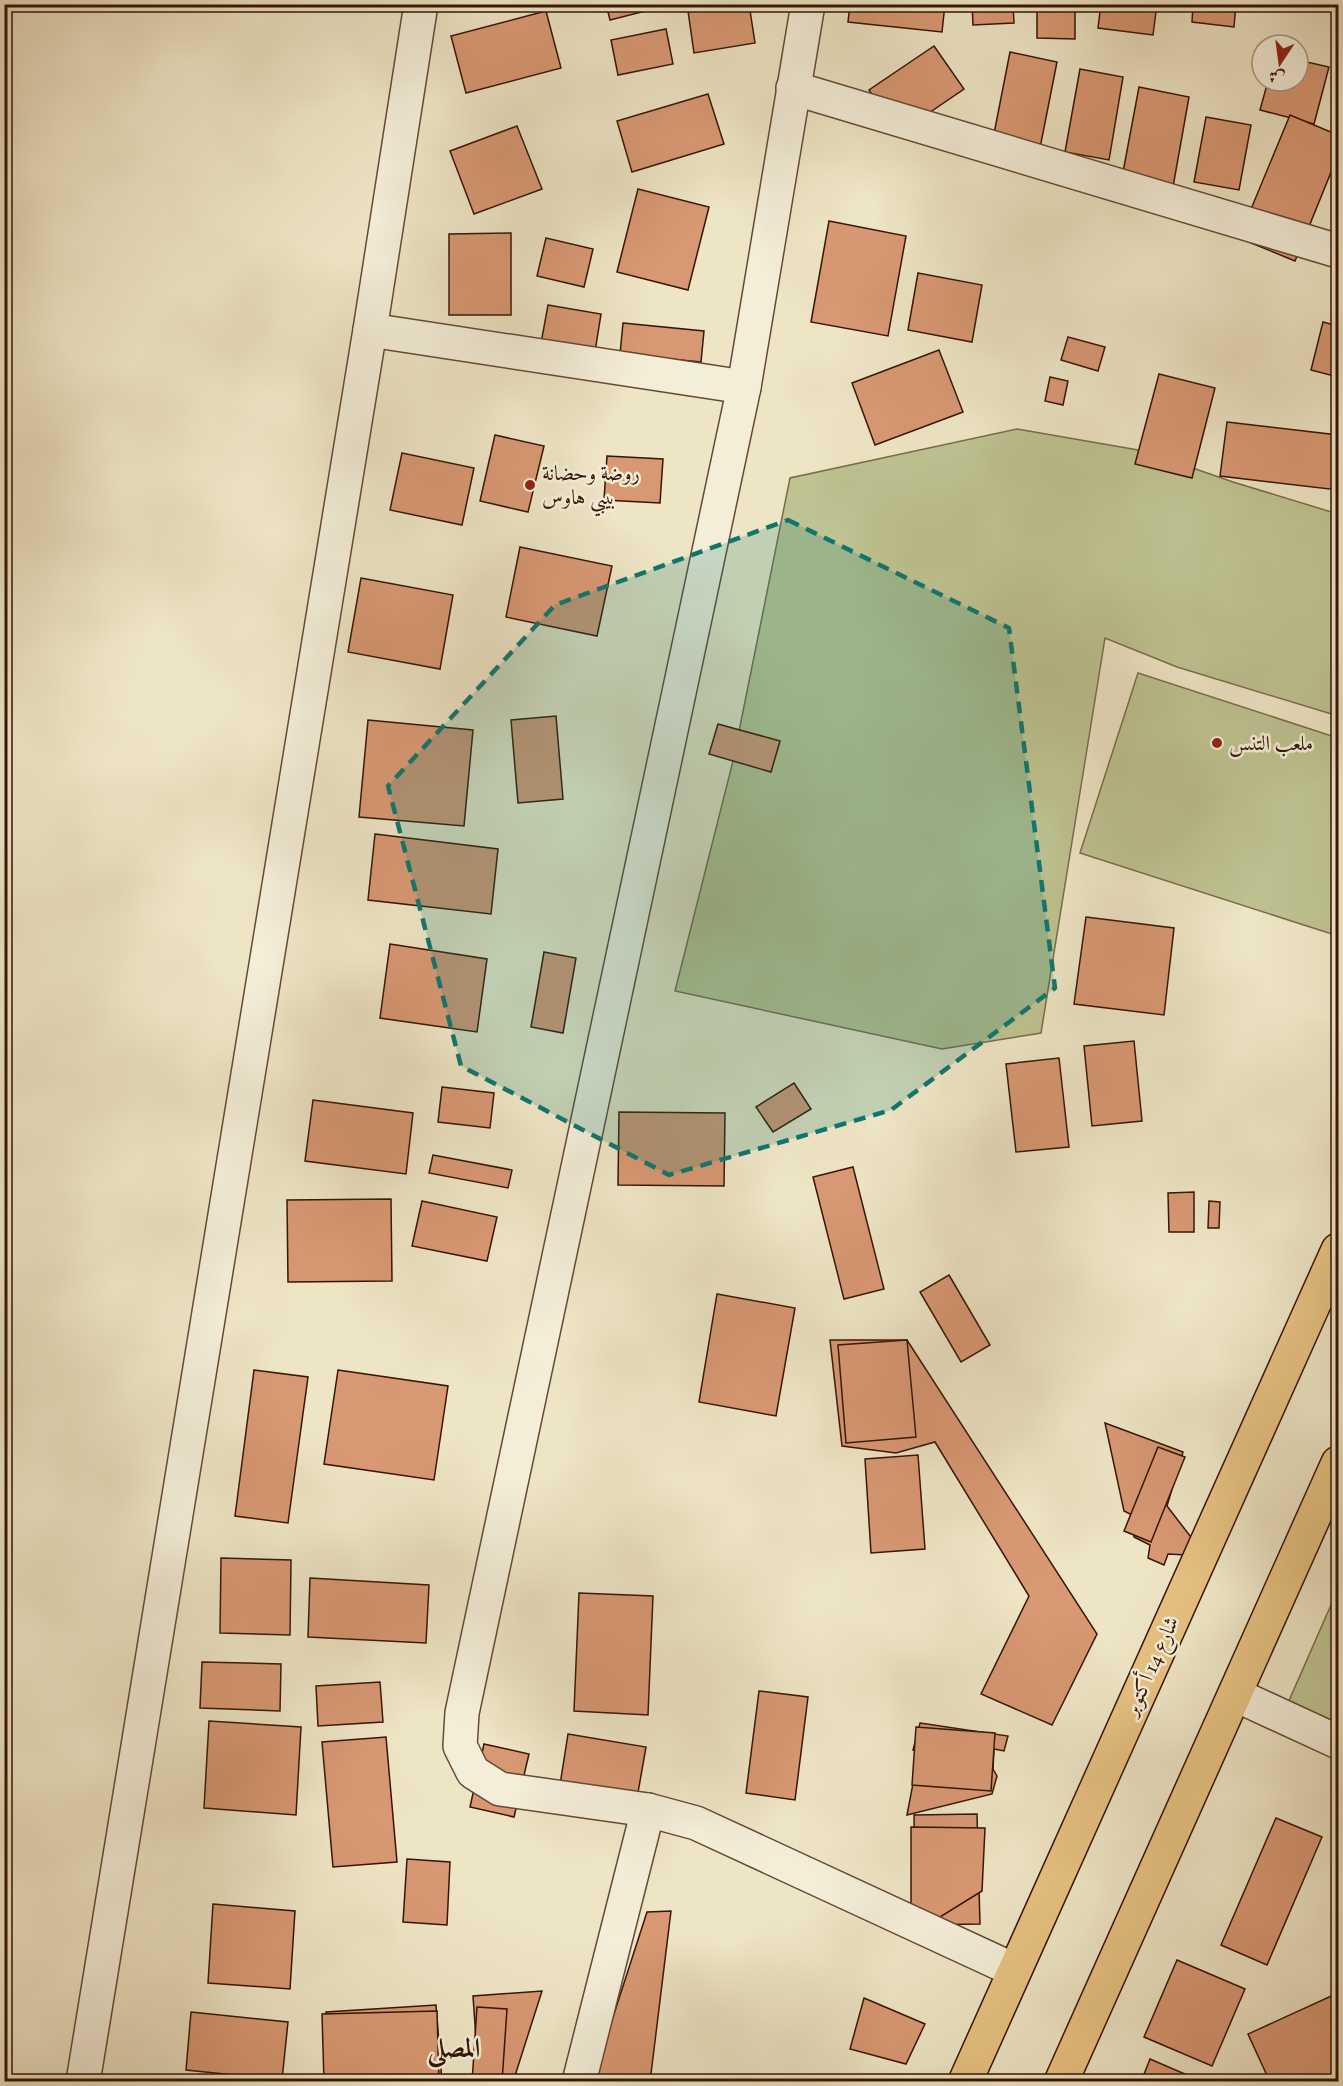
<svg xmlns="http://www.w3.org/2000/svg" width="1343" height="2086" font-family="'Sorts Mill Goudy',Amiri,serif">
  <rect width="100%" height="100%" fill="#eee5c5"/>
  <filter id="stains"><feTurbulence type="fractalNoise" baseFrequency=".00333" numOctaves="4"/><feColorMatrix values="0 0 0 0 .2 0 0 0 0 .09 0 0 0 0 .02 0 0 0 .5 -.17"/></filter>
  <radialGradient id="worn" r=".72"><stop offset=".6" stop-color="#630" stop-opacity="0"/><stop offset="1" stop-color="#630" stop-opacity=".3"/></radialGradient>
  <g fill="#bec391" stroke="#7a6c4b" stroke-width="1.5">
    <path d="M1017,429L1144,451L1233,482L1338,514V716L1177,667L1105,638L1041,1033L942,1049L675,991L733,761L790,478Z"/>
    <path d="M1138,673L1338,738V936L1080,853Z"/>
    <path d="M1338,1589V1728L1288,1703Z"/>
  </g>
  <g fill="#d89873" stroke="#361505" stroke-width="1.5">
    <path d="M452,4H487L453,11Z"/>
    <path d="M606,4H669V5L610,20Z"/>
    <path d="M687,4H749L755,43L694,53Z"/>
    <path d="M850,4H945L942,32L848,22Z"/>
    <path d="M972,4H1013L1014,23L973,25Z"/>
    <path d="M1037,4H1075V39L1037,38Z"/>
    <path d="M1101,4H1157L1153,35L1098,28Z"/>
    <path d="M1193,4H1236L1234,27L1192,22Z"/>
    <path d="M546,11L561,68L466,93L451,36Z"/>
    <path d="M666,29L673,64L618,75L611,40Z"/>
    <path d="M934,46L964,89L898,134L869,90Z"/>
    <path d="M1010,52L1057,62L1039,153L992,144Z"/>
    <path d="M1298,60L1329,67L1314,124L1260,110L1268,81H1298Z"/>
    <path d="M1080,69L1123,77L1109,160L1065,152Z"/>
    <path d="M1139,87L1189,97L1171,198L1120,188Z"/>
    <path d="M708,94L724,144L632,172L617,121Z"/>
    <path d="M1290,115L1338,135V155L1295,261L1239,238Z"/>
    <path d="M1206,117L1251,125L1239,190L1194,182Z"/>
    <path d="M517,126L542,189L474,214L450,151Z"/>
    <path d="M638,189L709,207L688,290L617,272Z"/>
    <path d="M829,221L906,236L888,336L811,322Z"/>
    <path d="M511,233V315H449V234Z"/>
    <path d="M546,238L593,249L584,287L537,276Z"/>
    <path d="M918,273L982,285L972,342L908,330Z"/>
    <path d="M548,305L601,314L593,364L539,354Z"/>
    <path d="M1323,322L1338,326V377L1311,370Z"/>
    <path d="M623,323L704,331L701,362L620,354Z"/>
    <path d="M1068,337L1105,347L1098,371L1061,360Z"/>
    <path d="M939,350L963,412L875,445L852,383Z"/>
    <path d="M1159,374L1215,388L1192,478L1135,464Z"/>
    <path d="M1050,377L1068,381L1063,405L1045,401Z"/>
    <path d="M1227,422L1338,435V490L1220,476Z"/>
    <path d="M495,435L544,446L528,512L480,501Z"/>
    <path d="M402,453L474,468L462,525L390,510Z"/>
    <path d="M607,456L663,459L660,503L604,500Z"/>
    <path d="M520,547L612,566L597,636L506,617Z"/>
    <path d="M361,578L453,595L440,669L348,652Z"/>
    <path d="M556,716L563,799L518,803L511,720Z"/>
    <path d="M368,720L473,730L464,826L359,817Z"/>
    <path d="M718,724L780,741L771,772L709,754Z"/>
    <path d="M375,834L498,849L491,914L368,900Z"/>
    <path d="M1086,917L1174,928L1164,1015L1074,1004Z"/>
    <path d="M390,944L487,959L477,1032L380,1018Z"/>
    <path d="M544,952L576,958L563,1033L531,1027Z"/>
    <path d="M1134,1041L1142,1121L1092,1126L1084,1046Z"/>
    <path d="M1059,1058L1069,1147L1016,1152L1006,1064Z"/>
    <path d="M794,1083L811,1109L773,1132L756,1107Z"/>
    <path d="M442,1087L494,1093L490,1128L438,1122Z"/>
    <path d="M313,1100L413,1113L406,1174L305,1161Z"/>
    <path d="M619,1112L725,1113L724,1186L618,1185Z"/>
    <path d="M433,1155L512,1170L508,1188L429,1173Z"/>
    <path d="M853,1167L884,1289L844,1299L813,1177Z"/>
    <path d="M1194,1192V1232H1169L1168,1193Z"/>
    <path d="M391,1199L392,1281L288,1282L287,1200Z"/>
    <path d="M422,1201L497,1217L487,1261L412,1246Z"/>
    <path d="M1209,1201L1220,1202L1219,1228H1208Z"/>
    <path d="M949,1275L990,1345L961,1362L920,1292Z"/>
    <path d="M717,1294L795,1308L776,1416L699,1402Z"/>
    <path d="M830,1340H907L1097,1634L1052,1725L981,1694L1029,1596L935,1442L896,1453L842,1446Z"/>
    <path d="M907,1340L916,1437L846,1443L838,1345Z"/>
    <path d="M254,1370L308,1377L288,1523L235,1516Z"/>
    <path d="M338,1370L448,1386L434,1480L324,1464Z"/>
    <path d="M1105,1423L1183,1452L1167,1506L1197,1545L1187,1555L1168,1554L1164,1565L1148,1558L1150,1545L1134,1537V1516L1124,1511Z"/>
    <path d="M1158,1447L1185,1457L1151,1542L1124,1531Z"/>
    <path d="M918,1455L925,1549L871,1553L865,1459Z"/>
    <path d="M221,1558L291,1560L290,1635L220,1633Z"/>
    <path d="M310,1578L429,1585L426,1643L308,1637Z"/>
    <path d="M579,1593L653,1596L648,1715L574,1711Z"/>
    <path d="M202,1662L281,1664L280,1711L200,1708Z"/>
    <path d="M380,1682L383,1722L318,1726L316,1686Z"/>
    <path d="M759,1691L808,1697L795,1800L746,1793Z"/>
    <path d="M209,1721L301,1727L296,1815L204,1808Z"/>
    <path d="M920,1723L1008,1736L1004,1751L994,1749L993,1769L997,1776L992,1794L907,1815L919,1752L913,1750Z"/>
    <path d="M916,1727L995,1733L991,1791L912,1785Z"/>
    <path d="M568,1734L646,1747L636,1804L559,1791Z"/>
    <path d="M386,1737L397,1862L333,1867L322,1742Z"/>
    <path d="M484,1744L529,1754L514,1817L470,1807Z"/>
    <path d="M977,1814L980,1924L916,1925L914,1815Z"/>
    <path d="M1276,1818L1322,1837L1267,1965L1221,1945Z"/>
    <path d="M911,1827L985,1828L982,1891L911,1935Z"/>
    <path d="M407,1859L450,1862L447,1925L403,1922Z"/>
    <path d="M213,1904L295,1911L290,1989L208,1983Z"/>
    <path d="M671,1911L650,2082H592L647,1912Z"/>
    <path d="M1177,1960L1245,1989L1212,2066L1144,2037Z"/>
    <path d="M542,1991L513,2082H479L473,1996Z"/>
    <path d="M1338,1993V2082H1270L1248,2034Z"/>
    <path d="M864,1998L925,2024L906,2064L850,2049Z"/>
    <path d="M436,2005L442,2082H331L326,2012Z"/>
    <path d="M477,2007L507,2009L502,2082H472Z"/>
    <path d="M437,2011L439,2082H324L322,2014Z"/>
    <path d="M191,2012L288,2022L282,2080L186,2070Z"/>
    <path d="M1150,2059L1201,2081V2082H1141Z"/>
  </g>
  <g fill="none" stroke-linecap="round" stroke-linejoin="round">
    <defs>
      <g id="minor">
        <path d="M808,4L744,387L462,1713L460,1746L473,1772L500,1789L648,1810L696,1823L1014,1970"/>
        <path d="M793,88L1338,251"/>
        <path d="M370,330L744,387"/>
        <path d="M1236,1695L1338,1742"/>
        <path d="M83,2082L370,330L421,4"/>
        <path d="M579,2082L648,1810"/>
      </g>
      <g id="major">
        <path d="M965,2082L1338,1250"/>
        <path d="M1061,2082L1338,1463"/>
      </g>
    </defs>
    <use href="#minor" stroke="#644935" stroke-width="36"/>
    <use href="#major" stroke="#361505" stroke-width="36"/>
    <use href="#minor" stroke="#f4eed9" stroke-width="33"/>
    <use href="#major" stroke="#e7c282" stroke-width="33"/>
  </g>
  <path fill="#0f766e" fill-opacity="0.2" stroke="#0f766e" stroke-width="4.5" stroke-dasharray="12 8" stroke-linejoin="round" d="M788,520L1009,628L1055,988L891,1110L669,1175L461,1066L388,786L555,605Z"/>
  <g fill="#8f2418" stroke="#f4eed9" stroke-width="2">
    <circle cx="530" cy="485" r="6"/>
    <circle cx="1217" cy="743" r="6"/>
  </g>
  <g text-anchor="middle" stroke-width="5" stroke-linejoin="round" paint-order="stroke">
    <g font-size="21" fill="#361505" stroke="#f4eed9" text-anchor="start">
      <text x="542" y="480">روضة وحضانة<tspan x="542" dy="24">بيبي هاوس</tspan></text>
      <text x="1229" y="750">ملعب التنس</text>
    </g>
    <g font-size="21" fill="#361505" stroke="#f4eed9">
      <text transform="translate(1151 1666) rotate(-66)" y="7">شارع 14 أكتوبر</text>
    </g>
    <g font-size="27" font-weight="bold" fill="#361505" stroke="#f4eed9">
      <text x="454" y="2057">المصلى</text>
    </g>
  </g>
  <rect width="1343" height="2086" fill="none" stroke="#eee5c5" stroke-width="24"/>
  <rect x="6" y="6" width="1331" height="2074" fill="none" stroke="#361505" stroke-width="3"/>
  <rect x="12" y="12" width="1319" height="2062" fill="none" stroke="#361505" stroke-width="1.5"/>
  <g transform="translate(1280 63) rotate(193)"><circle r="28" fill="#f4eed9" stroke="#a89784" stroke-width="1.5"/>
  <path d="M0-4.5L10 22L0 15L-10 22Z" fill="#8f2418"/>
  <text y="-9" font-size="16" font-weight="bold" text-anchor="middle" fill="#361505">ش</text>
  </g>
  <rect width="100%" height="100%" filter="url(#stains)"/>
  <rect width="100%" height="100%" fill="url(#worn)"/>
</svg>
